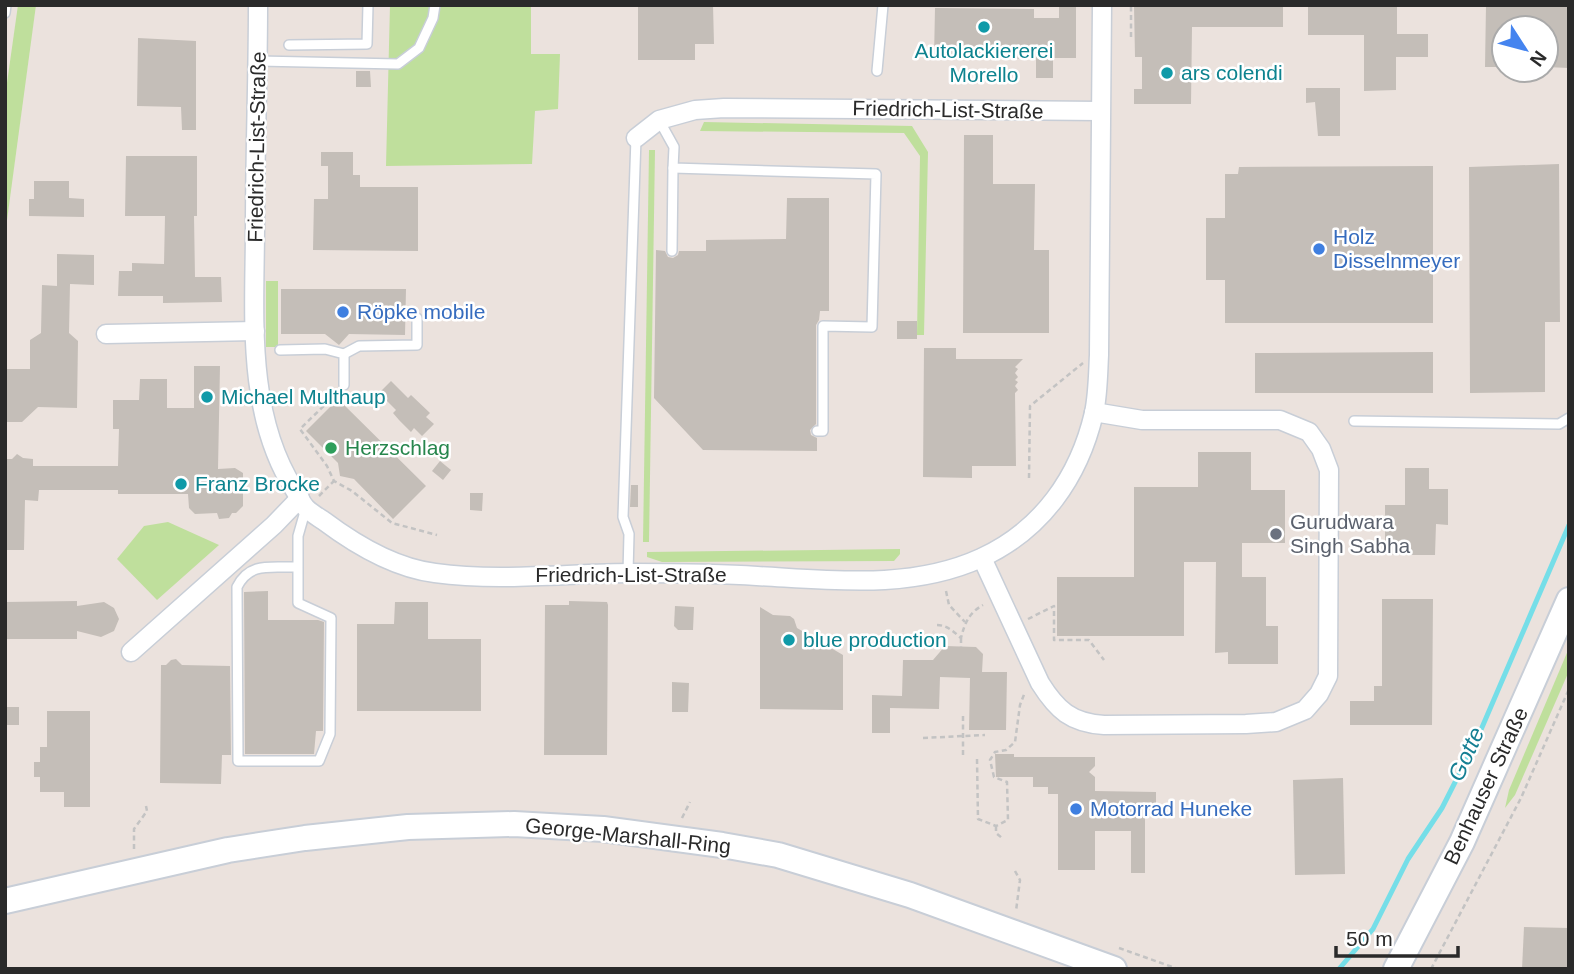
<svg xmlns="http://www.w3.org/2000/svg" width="1574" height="974" font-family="Arial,sans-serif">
  <rect width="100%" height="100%" fill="#ebe2dd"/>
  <g fill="#bfdf9c">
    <path d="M18,5H36L5,235V97Z"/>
    <path d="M390,5H531V54H560L558,109L535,111L532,164L386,166Z"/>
    <path d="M704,122L912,126L928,152L924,335H917L920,156L904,133L700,131Z"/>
    <path d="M649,150H655L649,542H643Z"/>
    <rect x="266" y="281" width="12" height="66"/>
    <path d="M168,522L219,545L157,600L117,559L144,526Z"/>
    <path d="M900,549V554L894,561L662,562L647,557V552Z"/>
    <path d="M1569,648V671L1515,795L1505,808L1509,790Z"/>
  </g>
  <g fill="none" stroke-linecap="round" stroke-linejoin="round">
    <path stroke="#75dee8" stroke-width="5" d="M1339,969L1373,929L1408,859L1442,808L1477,739L1569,525"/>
  </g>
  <g fill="#c4beb8">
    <path d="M638,5H713L714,44H695V60H638Z"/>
    <path d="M1059,5H1076V58H1053V78H1036V59L934,58L935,8L1034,9V18H1059Z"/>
    <path d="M1134,5H1283V27H1192L1191,104H1134V89H1142V57H1135Z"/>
    <path d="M1308,5H1397V34H1428V57H1396V90L1364,91V35H1308Z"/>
    <path d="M1486,5H1569V68L1546,67V28H1504V67H1485Z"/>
    <path d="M138,38L196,41V130H182L181,107L137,106Z"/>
    <path d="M356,71H370L371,87H356Z"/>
    <path d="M1306,88H1340V136H1318L1315,102L1306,103Z"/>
    <path d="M964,135H993V184H1035L1034,250H1049V333H963Z"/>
    <path d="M321,152H353V175H360V187H418V251L313,250L314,199H328V166H321Z"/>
    <path d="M126,156H197V216H194L195,277H221L222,302L163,303V296H118L119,271H132V263L164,264L165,216H125Z"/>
    <path d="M1559,164L1560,322H1545V392L1470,393L1469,167Z"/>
    <path d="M1433,166V323H1225V280H1206V218H1225V174H1238L1239,167Z"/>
    <path d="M34,181H69V198L84,199V217L29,216V199H34Z"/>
    <path d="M787,198H829V311H820L819,320L816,325V424L810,430L811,435L817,438V451L703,450L654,398L656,250L665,251L668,257L673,258L678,255L679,251H706V240L786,239Z"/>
    <path d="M57,254L94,255V285L70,284L69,333L78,341L77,408L38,407L22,422H5V369H30V340L41,333L42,285L57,286Z"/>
    <path d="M281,289H406L405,335L349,334L339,345L325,334H281Z"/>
    <rect x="897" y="321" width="20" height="18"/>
    <path d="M924,348H956V359H1023L1015,367L1018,369L1015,373L1018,377L1015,380L1018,382L1015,386L1018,390L1015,393L1016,466H972V478L923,477Z"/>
    <path d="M1433,352V393H1255V353Z"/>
    <path d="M194,366H220L218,469L235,468L243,473V506L236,513H232L229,518L219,519L217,513L195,514L189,508L188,494H118V490H39L38,501L25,500L24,550H5V459H12L17,454L23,458L33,459V466H118L119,429H113V400H139L140,379H167V408H194Z"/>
    <path d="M391,381L408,398L411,395L430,413L426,417L434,424L422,436L414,428L411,432L399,420L393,413L396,410L379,393Z"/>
    <path d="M338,399L426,486L393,519L354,479L340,476L338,463L306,431Z"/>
    <path d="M1198,452H1251V490H1285V543H1242V577H1266V626H1278V664H1228V652L1215,653L1216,562H1184V636H1057V577H1134V487H1198Z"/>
    <path d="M440,461L451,470L443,480L432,471Z"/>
    <path d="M1405,468H1429V489H1448V525L1436,524L1435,555H1385V505H1405Z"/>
    <path d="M631,485H638V507H630Z"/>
    <path d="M470,493H483L482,511L470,510Z"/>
    <path d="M268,591V620H318L324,622L323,731H316L314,754H245L244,592Z"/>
    <path d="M1382,599H1433L1432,725H1350V701H1374V686H1382Z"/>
    <path d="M77,601V606L104,602L114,608L119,619L114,631L101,637L77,631V639H5V602Z"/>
    <path d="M569,601L607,602L608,605L607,755H544L545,605H569Z"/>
    <path d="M395,602H428V639H481V711H357V624H394Z"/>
    <path d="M675,606L694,607L693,630H678L674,626Z"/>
    <path d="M760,607L773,615L790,616L794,619L797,628L843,655V710L760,709Z"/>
    <path d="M945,646L976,647L983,654L982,672H1007L1006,730H969L970,678L940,677L939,709L890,708V733H872V695L902,696L903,660H933Z"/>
    <path d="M176,659L182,665L230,666L231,755H222L221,784L160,783L161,665H166L171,660Z"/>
    <path d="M672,682L689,683L688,712H672Z"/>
    <rect x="5" y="707" width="14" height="18"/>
    <path d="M47,711H90V807H64V792H40V777H34V762H40V747H47Z"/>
    <path d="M995,754H1014V757H1095V766L1089,772L1095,777V791L1156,792V814H1145V873H1131V831H1095V870H1058V794H1048V787H1033V777H996Z"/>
    <path d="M1343,778L1345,874L1295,875L1293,780Z"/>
    <path d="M1524,927L1569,928V969H1522Z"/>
  </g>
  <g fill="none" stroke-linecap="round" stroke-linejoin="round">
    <defs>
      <g id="lane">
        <path d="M5,13L6,5"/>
        <path d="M289,45L367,44L368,5"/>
        <path d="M259,61L398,64L419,48L433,18L435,5"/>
        <path d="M877,71L883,5"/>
        <path d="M659,120L674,147L673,168L876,174L872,327L823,326V431H817"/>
        <path d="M672,251L673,168"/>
        <path d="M280,350L325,349L344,354V385"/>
        <path d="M344,354L359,346L417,345V318"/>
        <path d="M1354,421L1559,424L1569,418"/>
        <path d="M298,567C272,568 250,561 237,587L238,761H319L330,734L331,618L298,603V536L306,508"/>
        <path d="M628,573L629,534L623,517L636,138"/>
      </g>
      <g id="street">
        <path d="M258,5C258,78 255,152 255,225C255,312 245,412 294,489C298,495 301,503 306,508C311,513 318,517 324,521C356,545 394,568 435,573C500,582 568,573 633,573C674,573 716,573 757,576C832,580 911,590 981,558C1042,530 1079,477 1094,413C1098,394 1098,374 1099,355L1102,5"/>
        <path d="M636,138L659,120L695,110L724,108L1100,111"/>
        <path d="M106,334L255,331"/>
        <path d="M982,558L1040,683C1057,710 1071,723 1104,725L1246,724L1276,722L1305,710L1319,694L1328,676L1329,470L1321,449L1309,432L1280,420H1142L1094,412"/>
        <path d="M131,652L274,525L300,498"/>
      </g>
      <g id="secondary">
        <path d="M5,901L228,850L305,838L408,827L514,824L603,829L722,845L778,855L910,895L1114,969"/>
        <path d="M1396,969L1462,842L1569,600"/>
      </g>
    </defs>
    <use href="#lane" stroke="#c8ced7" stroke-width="12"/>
    <use href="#street" stroke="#c8ced7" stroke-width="21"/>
    <use href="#secondary" stroke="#c8ced7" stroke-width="28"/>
    <g stroke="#c3c3c3" stroke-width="2.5" stroke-dasharray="5 3.5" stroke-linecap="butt">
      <path d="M1131,37V5"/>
      <path d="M5,147L7,148"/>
      <path d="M336,394L300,429L327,466L334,481L352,491L392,523L437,535"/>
      <path d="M1029,478L1030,406L1083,363"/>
      <path d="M319,496L334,481"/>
      <path d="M946,591L949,605L965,622"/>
      <path d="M1028,619L1054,606V640H1089L1104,660"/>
      <path d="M937,625C947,625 954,632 961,638C965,622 969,613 983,605"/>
      <path d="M961,638V647"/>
      <path d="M963,716V757"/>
      <path d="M923,738L985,735"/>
      <path d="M977,759L978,819L996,826L1008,820L1007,782L994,777L990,760L995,752L1006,750L1015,742L1020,705L1025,692"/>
      <path d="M682,818L690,802"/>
      <path d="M996,826V833L1002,838"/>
      <path d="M134,849V829L147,811L146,806"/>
      <path d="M1015,871L1020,880L1016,911"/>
      <path d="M1119,948L1178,969"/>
      <path d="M1431,969L1521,798L1569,689"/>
    </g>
    <use href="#lane" stroke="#fff" stroke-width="9"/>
    <use href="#street" stroke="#fff" stroke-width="18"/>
    <use href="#secondary" stroke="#fff" stroke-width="24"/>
  </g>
  <g fill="#0f9aa8" stroke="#fff" stroke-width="2.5">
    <circle cx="984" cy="27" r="7"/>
    <circle cx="1167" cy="73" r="7"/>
    <circle cx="207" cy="397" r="7"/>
    <circle cx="181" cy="484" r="7"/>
    <circle cx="789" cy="640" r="7"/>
  </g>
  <g fill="#3f7fe0" stroke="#fff" stroke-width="2.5">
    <circle cx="1319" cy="249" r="7"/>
    <circle cx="343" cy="312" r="7"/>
    <circle cx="1076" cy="809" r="7"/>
  </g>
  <circle fill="#2e9e5b" stroke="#fff" stroke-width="2.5" cx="331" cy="448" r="7"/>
  <circle fill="#6b7280" stroke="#fff" stroke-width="2.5" cx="1276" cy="534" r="7"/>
  <g text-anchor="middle" stroke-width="5" stroke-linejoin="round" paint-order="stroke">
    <g font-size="21" fill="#0d838f" stroke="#fff" text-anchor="start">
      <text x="984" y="58" text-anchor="middle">Autolackiererei<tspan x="984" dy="24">Morello</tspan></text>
      <text x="1181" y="80">ars colendi</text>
      <text x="221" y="404">Michael Multhaup</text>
      <text x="195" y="491">Franz Brocke</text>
      <text x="803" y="647">blue production</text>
    </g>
    <g font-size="21" fill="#2a2a2a" stroke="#fff">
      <text transform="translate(948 110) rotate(1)" y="7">Friedrich-List-Straße</text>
      <text transform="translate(257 147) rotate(-89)" y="7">Friedrich-List-Straße</text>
      <text x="631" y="582">Friedrich-List-Straße</text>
      <text transform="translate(1486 786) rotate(-65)" y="7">Benhauser Straße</text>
      <text transform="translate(628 836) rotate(6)" y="7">George-Marshall-Ring</text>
    </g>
    <g font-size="21" fill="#366cbe" stroke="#fff" text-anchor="start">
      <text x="1333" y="244">Holz<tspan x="1333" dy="24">Disselnmeyer</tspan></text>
      <text x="357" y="319">Röpke mobile</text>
      <text x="1090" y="816">Motorrad Huneke</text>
    </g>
    <g font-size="21" fill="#27864d" stroke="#fff" text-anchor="start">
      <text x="345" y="455">Herzschlag</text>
    </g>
    <g font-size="21" fill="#5b616d" stroke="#fff" text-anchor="start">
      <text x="1290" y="529">Gurudwara<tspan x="1290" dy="24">Singh Sabha</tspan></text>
    </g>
    <g font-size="23" font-style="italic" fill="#157f93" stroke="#fff">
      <text transform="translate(1466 754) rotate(-66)" y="8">Gotte</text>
    </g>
  </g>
  <rect width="1574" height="974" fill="none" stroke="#2a2a2a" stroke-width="14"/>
  <g transform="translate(1525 49) rotate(126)"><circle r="33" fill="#ffffff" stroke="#aaaaaa" stroke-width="2"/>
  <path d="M0-5L12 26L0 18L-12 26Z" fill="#4584ef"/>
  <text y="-10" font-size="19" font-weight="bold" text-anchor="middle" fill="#2a2a2a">N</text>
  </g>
  <path d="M1336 946v10h122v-10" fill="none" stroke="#2a2a2a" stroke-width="3.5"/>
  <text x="1346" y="946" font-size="21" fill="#2a2a2a" stroke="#ffffff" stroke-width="5" paint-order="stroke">50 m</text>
</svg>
